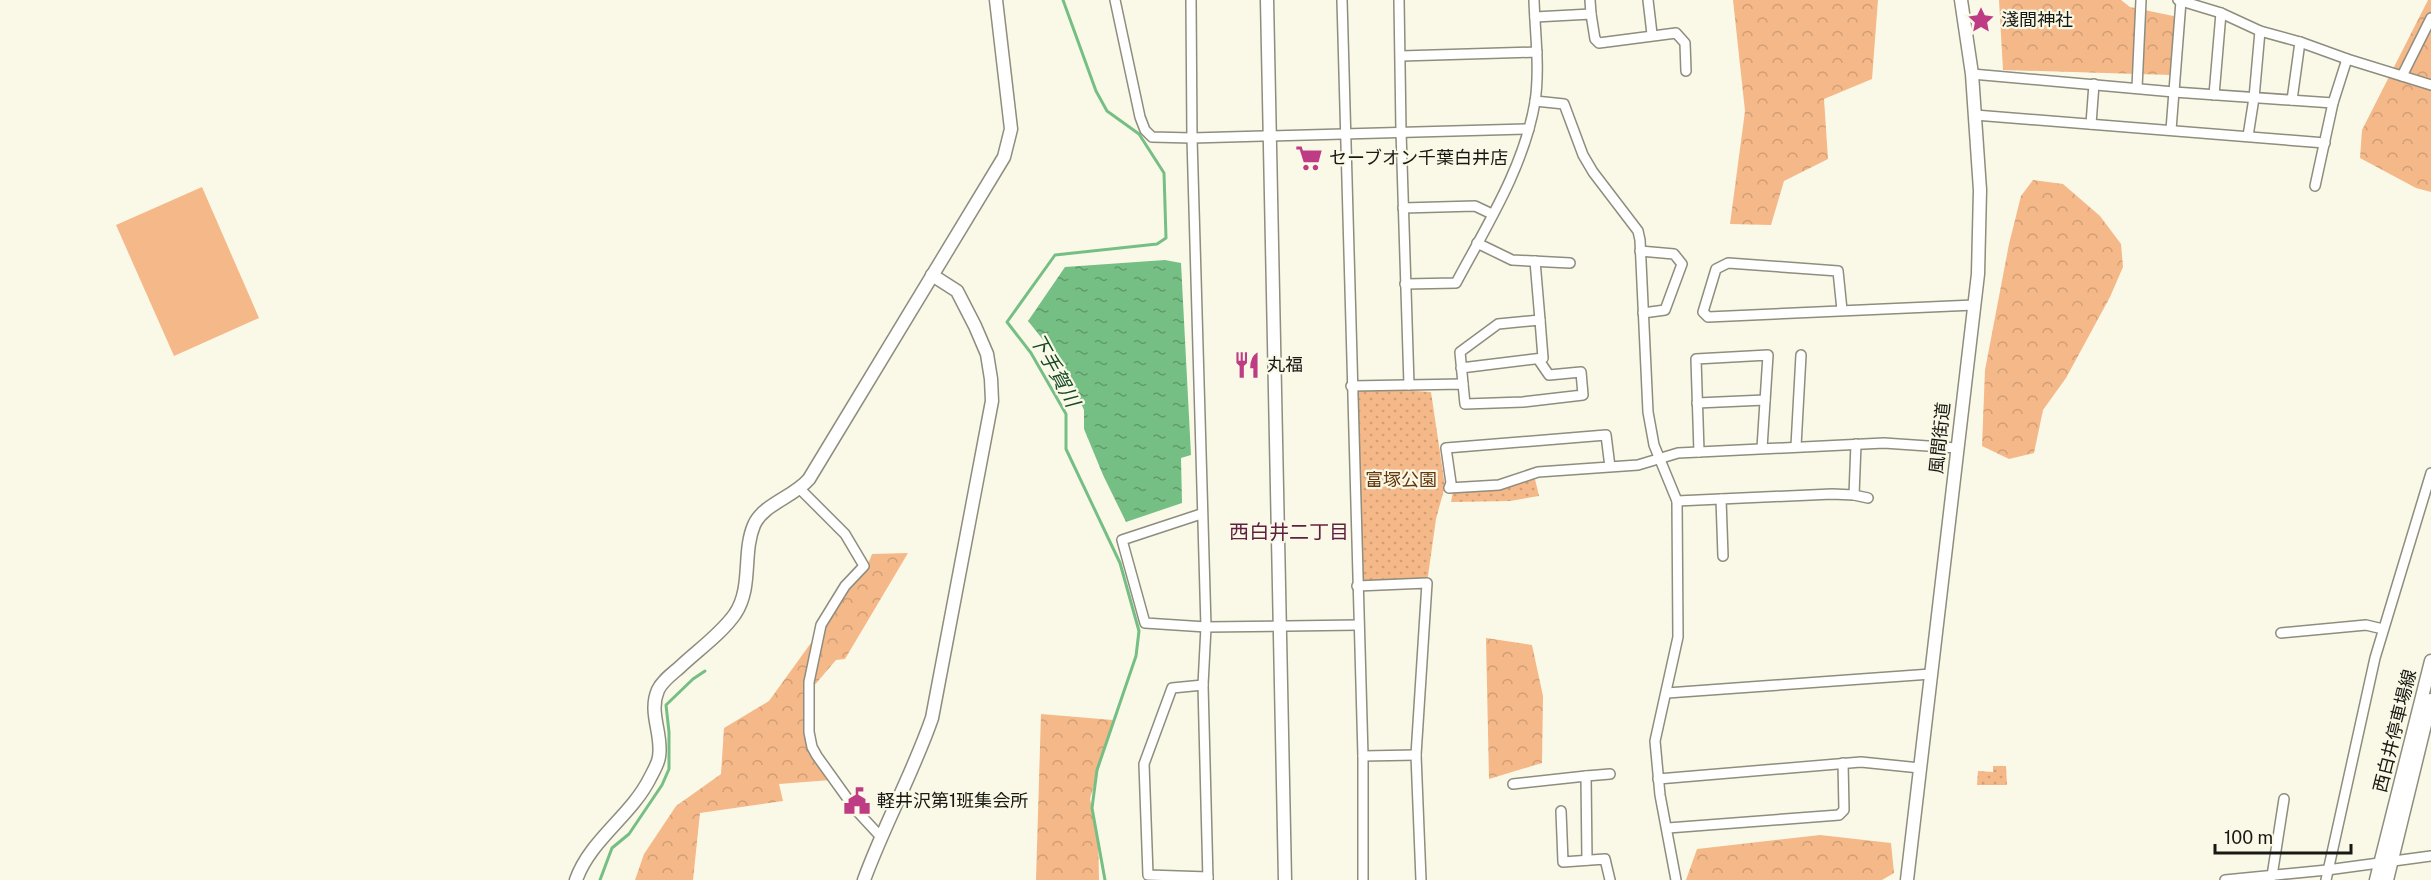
<svg xmlns="http://www.w3.org/2000/svg" width="2431" height="880" font-family="'Public Sans','Noto Sans JP',sans-serif">
  <defs>
    <pattern id="forest-crowns" width="20" height="18" patternUnits="userSpaceOnUse" patternTransform="scale(1.5)"><rect width="20" height="18" fill="#f5b889"/><path d="M2 6a3 3 0 1 1 6 0M12 15a3 3 0 1 1 6 0" fill="none" stroke="#d19e75"/></pattern>
    <pattern id="park-dots" width="8" height="8" patternUnits="userSpaceOnUse" patternTransform="scale(1.5)"><rect width="8" height="8" fill="#f5b889"/><path d="M2 2h.1M6 6h.1" fill="none" stroke="#d19e75" stroke-width="1.8" stroke-linecap="round"/></pattern>
    <pattern id="water-ripples" width="26" height="14" patternUnits="userSpaceOnUse" patternTransform="scale(1.5)"><rect width="26" height="14" fill="#76bf84"/><path d="M2 4q2-2 4 0t4 0M15 11q2-2 4 0t4 0" fill="none" stroke="#609a6b"/></pattern>
  </defs>
  <rect width="100%" height="100%" fill="#faf9e8"/>
  <g fill="url(#forest-crowns)">
    <path d="M1733,0H1878L1872,79L1824,99L1828,159L1784,181L1771,225L1730,224L1745,111Z"/>
    <path d="M1999,0H2121L2130,7L2183,18L2171,75L2003,70Z"/>
    <path d="M2428,0H2431V192L2416,188L2360,158L2362,130Z"/>
    <path d="M2033,180L2063,184L2100,216L2121,244L2123,267L2110,297L2066,378L2043,410L2034,453L2009,459L1982,446L1985,370L2009,244L2021,196Z"/>
    <path d="M908,553L845,659L836,660L813,687L804,732L816,761L831,780L779,784L783,801L700,813L693,880H635L644,854L676,806L721,774L724,728L769,701L868,564L872,554Z"/>
    <path d="M1486,638L1532,645L1543,696L1542,763L1489,779Z"/>
    <path d="M1041,714L1113,720L1090,799L1098,835L1099,880H1036Z"/>
    <path d="M1820,835L1891,843L1894,873L1882,880H1686L1697,849Z"/>
  </g>
  <g fill="url(#park-dots)">
    <path d="M1353,387L1431,392L1445,486L1436,519L1427,583L1361,580Z"/>
    <path d="M1535,479L1539,496L1510,501L1451,502L1453,491Z"/>
    <path d="M1993,766H2006L2007,785H1977L1978,771L1993,772Z"/>
  </g>
  <path fill="#f5b889" d="M202,187L259,318L174,356L116,225Z"/>
  <path fill="url(#water-ripples)" d="M1165,260L1181,263L1191,455L1181,458L1182,503L1126,522L1103,475L1084,429V410L1064,366L1028,321L1065,267Z"/>
  <g fill="none" stroke-linecap="round" stroke-linejoin="round">
    <g stroke="#76bf84" stroke-width="3">
      <path d="M1063,0L1096,91L1107,111L1139,134L1164,173L1166,238L1157,244L1055,255L1007,322L1031,353L1066,414V449L1120,563L1139,631L1136,656L1097,770L1092,808L1105,880"/>
      <path d="M600,880L612,848L629,834L662,785L669,769V732L666,705L693,679L705,671"/>
    </g>
    <defs>
      <g id="street">
        <path d="M1115,0L1140,117L1145,130L1152,137L1192,138L1529,129"/>
        <path d="M1191,0L1192,138L1206,627L1203,685L1208,880"/>
        <path d="M1342,0L1363,756V880"/>
        <path d="M1399,0L1401,131L1409,385"/>
        <path d="M1590,0L1591,14"/>
        <path d="M1648,0L1652,34"/>
        <path d="M2178,0L2221,13L2260,31L2300,42L2347,59L2431,85"/>
        <path d="M1535,17L1591,14L1595,39L1599,43L1676,33L1685,43L1686,71"/>
        <path d="M1401,56L1537,52"/>
        <path d="M1972,74L2174,92L2333,103L2347,59"/>
        <path d="M2402,76L2431,18"/>
        <path d="M2137,88L2141,0"/>
        <path d="M2214,95L2221,13"/>
        <path d="M2292,100L2300,42"/>
        <path d="M1535,101L1564,104L1583,155L1593,172L1638,231L1640,240L1648,412L1654,445L1677,501L1678,637L1655,741L1660,795L1676,880"/>
        <path d="M1975,115L2325,143"/>
        <path d="M2091,124L2094,84"/>
        <path d="M2171,130L2181,1"/>
        <path d="M2248,136L2254,98L2260,31"/>
        <path d="M2315,186L2333,103"/>
        <path d="M1403,208L1475,206L1492,214"/>
        <path d="M1477,243L1512,260L1570,263"/>
        <path d="M1640,251L1674,254L1682,264L1665,310L1643,313"/>
        <path d="M1535,261L1540,320"/>
        <path d="M1405,284L1456,283C1487,225 1524,167 1535,102C1540,68 1535,33 1534,0"/>
        <path d="M1842,310L1838,271L1728,263L1716,269L1703,312L1708,317L1974,305"/>
        <path d="M1461,368L1543,358L1540,320L1498,324L1460,352L1463,384"/>
        <path d="M1351,386L1463,384L1465,404L1523,402L1583,395L1581,372L1549,375L1538,359"/>
        <path d="M1697,403L1765,400"/>
        <path d="M1796,446L1801,355"/>
        <path d="M1699,452L1696,359L1768,355L1762,448"/>
        <path d="M1610,467L1606,435L1446,448L1451,483L1449,488L1499,485L1538,472L1638,465L1678,453L1699,452L1884,443L1957,448"/>
        <path d="M800,489L845,534L864,566L845,586L821,625L809,682V732L812,747L817,756L855,809L880,836"/>
        <path d="M1854,495L1856,444"/>
        <path d="M1721,499L1723,556"/>
        <path d="M1677,501L1832,494L1854,495L1868,498"/>
        <path d="M1201,514L1122,540L1145,623L1206,627L1358,625"/>
        <path d="M1357,586L1427,583L1416,755L1421,880"/>
        <path d="M2281,633L2366,625L2383,629"/>
        <path d="M1203,685L1172,688L1144,764L1148,875L1208,877"/>
        <path d="M1667,693L1931,674"/>
        <path d="M1363,756L1416,755"/>
        <path d="M1586,776L1610,774"/>
        <path d="M1658,779L1861,762L1920,768"/>
        <path d="M1513,784L1586,776L1587,860"/>
        <path d="M1561,811L1563,862L1605,859L1610,880"/>
        <path d="M1668,828L1839,815L1844,810L1843,763"/>
        <path d="M2272,876L2284,799"/>
        <path d="M2225,880L2327,870L2431,856"/>
        <path d="M2326,880L2375,658L2431,473"/>
      </g>
      <g id="secondary">
        <path d="M1267,0L1285,880"/>
        <path d="M576,880C590,840 631,816 650,778C653,772 658,764 659,757C663,734 648,713 658,690C662,681 672,674 680,667C698,650 721,634 735,614C753,587 742,553 754,525C763,504 794,497 809,479L1004,157L1011,129L996,0"/>
        <path d="M864,880C884,825 913,773 932,718L992,401L991,379L987,354L975,326L957,291L932,275"/>
        <path d="M1907,880L1978,274L1980,190L1972,74L1961,0"/>
        <path d="M2376,880L2431,661"/>
        <path d="M2387,880L2431,700"/>
      </g>
    </defs>
    <use href="#street" stroke="#8e8d7e" stroke-width="12"/>
    <use href="#secondary" stroke="#8e8d7e" stroke-width="15"/>
    <use href="#street" stroke="#fff" stroke-width="9"/>
    <use href="#secondary" stroke="#fff" stroke-width="12"/>
  </g>
  <defs>
    <symbol id="sight-bare" viewBox="-9 -9 18 18"><path d="M0-6L1.8-2.2L6-1.7L2.9 1.2L3.7 5.4L0 3.3L-3.7 5.4L-2.9 1.2L-6-1.7L-1.8-2.2Z" fill="#be3c84" stroke="#faf9e8" stroke-width="2.5" paint-order="stroke"/></symbol>
    <symbol id="supermarket-bare" viewBox="-9 -9 18 18"><path d="M-6-5.5h2.5l.6 2H6L4.5 2H-2.5L-4.4-4H-6ZM-1.5 3.2a1.3 1.3 0 1 0 .1 0ZM3 3.2a1.3 1.3 0 1 0 .1 0Z" fill="#be3c84" stroke="#faf9e8" stroke-width="2.5" paint-order="stroke"/></symbol>
    <symbol id="restaurant-bare" viewBox="-9 -9 18 18"><path d="M-5-6h1v4h1v-4h1v4h1v-4h1v5L-1.5 .5V6h-2V.5L-5-1ZM5-6V6H3V1.5H1.5Q1.5-4 5-6Z" fill="#be3c84" stroke="#faf9e8" stroke-width="2.5" paint-order="stroke"/></symbol>
    <symbol id="civic-bare" viewBox="-9 -9 18 18"><path d="M-.6-6.5H3V-4.5H.6V-3L4-1V1h2V6H-6V1h2V-1L-.6-3ZM-1.2 2.5V6h2.4V2.5Z" fill="#be3c84" stroke="#faf9e8" stroke-width="2.5" paint-order="stroke"/></symbol>
  </defs>
  <g fill-rule="evenodd">
    <use href="#sight-bare" x="1962" y="1" width="38" height="38"/>
    <use href="#supermarket-bare" x="1290" y="139" width="38" height="38"/>
    <use href="#restaurant-bare" x="1228" y="346" width="38" height="38"/>
    <use href="#civic-bare" x="838" y="782" width="38" height="38"/>
  </g>
  <g text-anchor="middle" stroke-width="4.5" stroke-linejoin="round" paint-order="stroke">
    <g font-size="18" fill="#191913" stroke="#faf9e8" text-anchor="start">
      <text x="2001" y="26">淺間神社</text>
      <text x="1329" y="164">セーブオン千葉白井店</text>
      <text x="1267" y="371">丸福</text>
      <text x="877" y="807">軽井沢第1班集会所</text>
    </g>
    <g font-size="18" fill="#191913" stroke="#faf9e8">
      <text transform="translate(1940 438) rotate(-84)" y="6">風間街道</text>
      <text transform="translate(2395 731) rotate(-76)" y="6">西白井停車場線</text>
    </g>
    <g font-size="18" fill="#64360a" stroke="#faf9e8">
      <text x="1401" y="486">富塚公園</text>
    </g>
    <g font-size="20" font-style="italic" fill="#164a24" stroke="#faf9e8">
      <text transform="translate(1055 370) rotate(61)" y="7">下手賀川</text>
    </g>
    <g font-size="20" fill="#5e1f41" stroke="#faf9e8">
      <text x="1289" y="539">西白井二丁目</text>
    </g>
  </g>
  <path d="M2215 844v9h136v-9" fill="none" stroke="#191913" stroke-width="3"/>
  <text x="2224" y="844" font-size="18" fill="#191913" stroke="#faf9e8" stroke-width="4.5" paint-order="stroke">100 m</text>
</svg>
